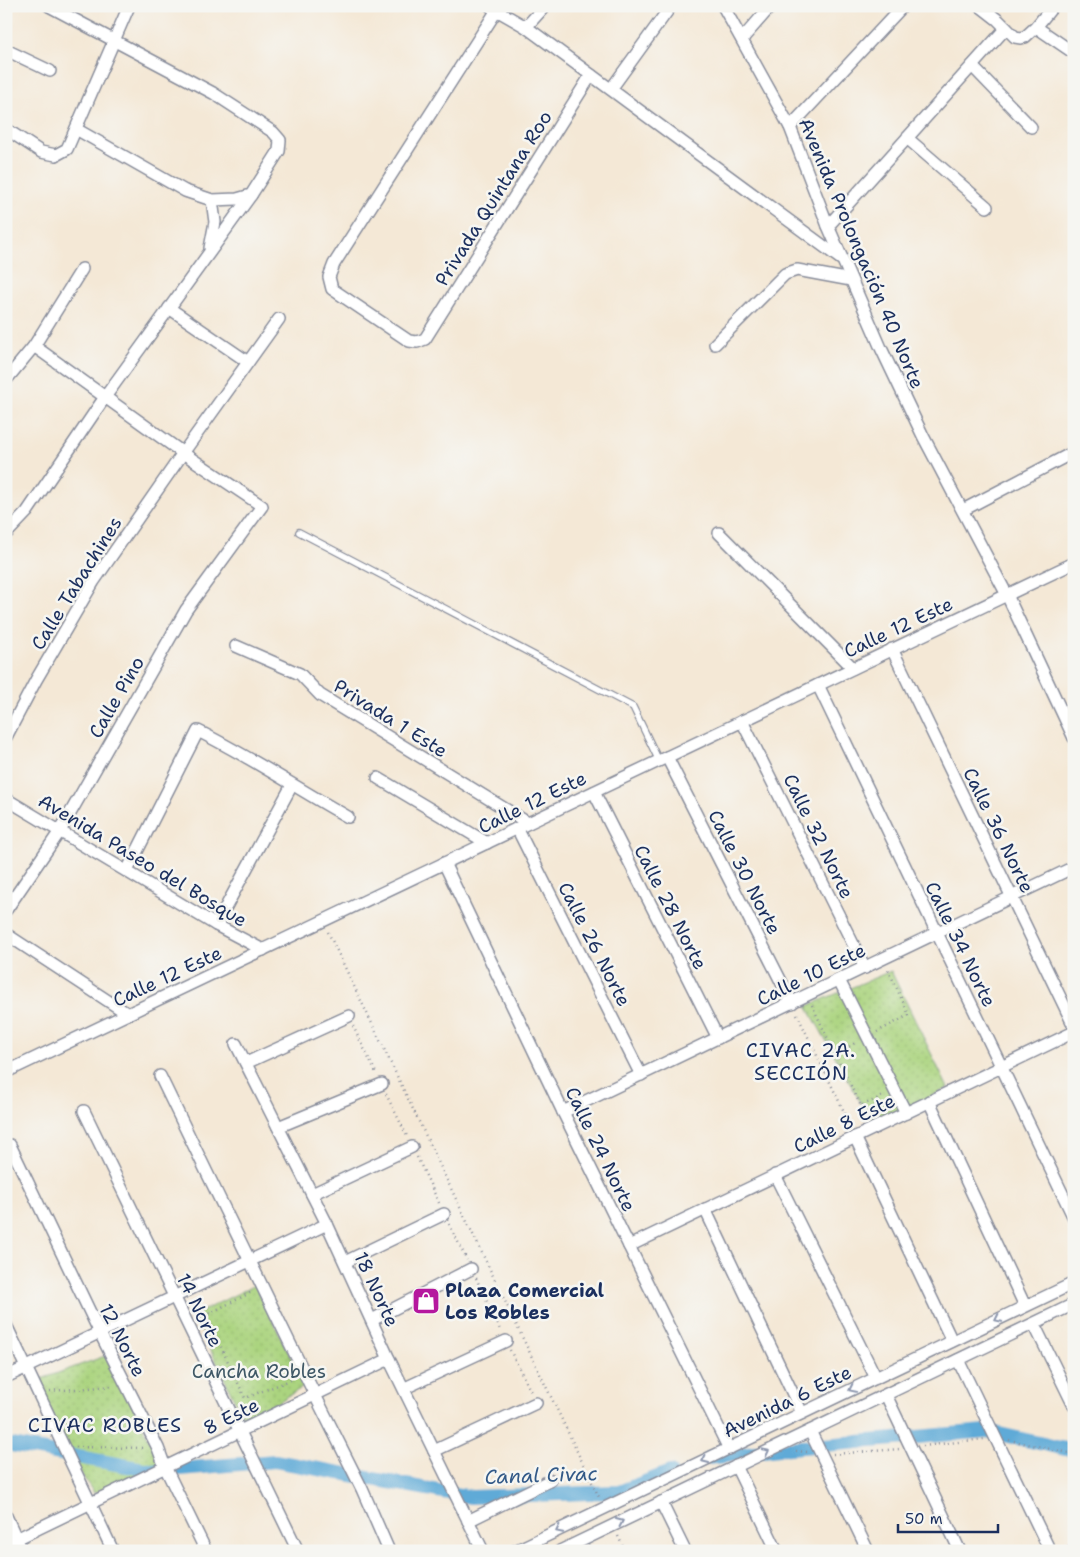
<svg xmlns="http://www.w3.org/2000/svg" width="1080" height="1557" font-family="'Shantell Sans',sans-serif">
  <defs>
    <pattern id="grass-dots" width="8" height="8" patternUnits="userSpaceOnUse" patternTransform="scale(1.25)"><rect width="8" height="8" fill="#abd47f"/><path d="M2 2h.1M6 6h.1" fill="none" stroke="#93b670" stroke-width="1.8" stroke-linecap="round"/></pattern>
  </defs>
  <rect width="100%" height="100%" fill="#f6f6f2"/>
  <filter id="ink" filterUnits="userSpaceOnUse"><feTurbulence type="fractalNoise" baseFrequency=".02" numOctaves="2"/><feDisplacementMap in="SourceGraphic" scale="10" xChannelSelector="R" yChannelSelector="G"/><feConvolveMatrix kernelMatrix="1 2 1 2 8 2 1 2 1" color-interpolation-filters="sRGB"/></filter>
  <filter id="wash" filterUnits="userSpaceOnUse"><feTurbulence type="fractalNoise" baseFrequency=".0096" numOctaves="4" result="noise"/><feDisplacementMap in="SourceGraphic" scale="20" xChannelSelector="R" yChannelSelector="G"/><feGaussianBlur stdDeviation="1.12" result="paint"/><feColorMatrix in="noise" values="0 0 0 0 0 0 0 0 0 0 0 0 0 0 0 0 0 1.4 0 .05"/><feComposite in="paint" operator="in"/></filter>
  <g filter="url(#wash)">
    <rect width="100%" height="100%" fill="#f4e8d6"/>
    <g fill="url(#grass-dots)" stroke="#63826e">
      <path d="M891,971L948,1088L873,1125L807,1006Z"/>
      <path d="M255,1285L305,1386L245,1422L194,1315Z"/>
      <path d="M105,1356L123,1385L161,1465L94,1493L74,1463L36,1381Z"/>
    </g>
    <g fill="none" stroke-linecap="round" stroke-linejoin="round">
      <g stroke="#5faad7" stroke-width="14">
        <path d="M6,1444L155,1471L275,1461L471,1497L619,1492L670,1472"/>
        <path d="M709,1458L778,1449L986,1431L1074,1451"/>
      </g>
    </g>
  </g>
  <g filter="url(#ink)">
    <g fill="none" stroke-linecap="round" stroke-linejoin="round">
      <defs>
        <path id="service" d="M299,532L633,707L659,761"/>
        <g id="minor">
          <path d="M49,6L213,93L273,132L280,140L279,151L251,195L237,199L212,200L185,191L76,129"/>
          <path d="M723,6L790,127L828,226L881,348L923,436L1007,595L1074,738"/>
          <path d="M980,6L998,20L1015,37L1021,38L1025,37L1036,27L1053,6"/>
          <path d="M491,7L526,27L841,259"/>
          <path d="M497,10L334,264L329,277L332,289L409,341L417,342L425,339L591,75"/>
          <path d="M526,27L545,6"/>
          <path d="M1036,27L1074,53"/>
          <path d="M742,39L771,6"/>
          <path d="M6,50L50,71"/>
          <path d="M972,66L1031,127"/>
          <path d="M611,89L671,6"/>
          <path d="M790,127L903,6"/>
          <path d="M6,129L41,152L56,155L67,149L129,6"/>
          <path d="M907,138L987,207"/>
          <path d="M828,226L1006,28"/>
          <path d="M210,248L215,222L212,200"/>
          <path d="M169,308L248,362"/>
          <path d="M715,344L785,274L797,270L851,280"/>
          <path d="M6,380L34,346L82,269"/>
          <path d="M963,510L1074,452"/>
          <path d="M719,533L853,668"/>
          <path d="M6,534L27,512L105,397L251,195"/>
          <path d="M236,646L300,674L320,695L528,823"/>
          <path d="M892,649L1074,1026"/>
          <path d="M818,685L1074,1218"/>
          <path d="M742,721L865,968"/>
          <path d="M6,737L36,680L94,581L183,453L279,319"/>
          <path d="M667,757L792,1003"/>
          <path d="M378,778L487,843"/>
          <path d="M594,792L718,1038"/>
          <path d="M6,799L216,925L263,950"/>
          <path d="M517,828L641,1075"/>
          <path d="M444,863L563,1112L729,1449"/>
          <path d="M127,871L198,731C249,756 298,789 348,817"/>
          <path d="M6,910L60,831L186,610L262,506L183,453L34,346"/>
          <path d="M216,925L292,785"/>
          <path d="M6,934L128,1014"/>
          <path d="M839,980L906,1113"/>
          <path d="M236,1044L327,1224L389,1359L483,1551"/>
          <path d="M246,1063L349,1016"/>
          <path d="M6,1072L1074,563"/>
          <path d="M160,1076L315,1395L362,1489L389,1551"/>
          <path d="M929,1101L1025,1306"/>
          <path d="M84,1111L298,1551"/>
          <path d="M563,1112L1074,867"/>
          <path d="M278,1127L382,1084"/>
          <path d="M855,1137L952,1341"/>
          <path d="M10,1145L100,1333L158,1448L165,1467L206,1551"/>
          <path d="M775,1175L876,1378"/>
          <path d="M312,1194L412,1147"/>
          <path d="M705,1209L802,1413"/>
          <path d="M629,1246L1074,1032"/>
          <path d="M345,1262L444,1214"/>
          <path d="M372,1320L471,1269"/>
          <path d="M1034,1324L1074,1406"/>
          <path d="M6,1325L113,1551"/>
          <path d="M958,1360L1050,1551"/>
          <path d="M6,1377L327,1224"/>
          <path d="M405,1388L506,1341"/>
          <path d="M886,1395L960,1551"/>
          <path d="M810,1431L868,1551"/>
          <path d="M434,1451L536,1403"/>
          <path d="M736,1466L777,1551"/>
          <path d="M661,1502L685,1551"/>
          <path d="M6,1516L22,1551"/>
          <path d="M468,1521L551,1480"/>
          <path d="M6,1544L389,1359"/>
          <path d="M515,1551L1074,1283"/>
          <path d="M560,1551L1074,1304"/>
          <path d="M1073,1551H1074"/>
        </g>
      </defs>
      <use href="#service" stroke="#888c9a" stroke-width="8"/>
      <use href="#minor" stroke="#888c9a" stroke-width="14"/>
      <g stroke="#888c9a" stroke-width="2.5" stroke-dasharray="1 4" stroke-linecap="butt">
        <path d="M328,932L599,1497"/>
        <path d="M812,1005L835,1054L857,1042"/>
        <path d="M797,1014L851,1126"/>
        <path d="M353,1026L376,1073"/>
        <path d="M877,1032L909,1015L888,969"/>
        <path d="M835,1054L861,1106L885,1095"/>
        <path d="M386,1094L407,1136"/>
        <path d="M417,1157L439,1203"/>
        <path d="M449,1224L467,1260"/>
        <path d="M476,1278L501,1332"/>
        <path d="M206,1315L245,1398L293,1379"/>
        <path d="M200,1318L252,1292"/>
        <path d="M510,1350L531,1392"/>
        <path d="M50,1391L114,1386"/>
        <path d="M1009,1440L1074,1454"/>
        <path d="M923,1446L984,1439"/>
        <path d="M76,1447L145,1448"/>
        <path d="M796,1451L808,1452"/>
        <path d="M833,1454L900,1449"/>
        <path d="M618,1536L625,1551"/>
      </g>
      <use href="#service" stroke="#fff" stroke-width="5.5"/>
      <use href="#minor" stroke="#fff" stroke-width="11"/>
    </g>
    <defs><path id="oneway-chevron" d="M-2-3.5L2.5 0L-2 3.5" fill="none" stroke-width="1.6" stroke-linecap="round" stroke-linejoin="round" transform="scale(1.25)"/></defs>
    <g stroke="#8d97ae">
      <use href="#oneway-chevron" transform="translate(998 1319) rotate(154)"/>
      <use href="#oneway-chevron" transform="translate(852 1389) rotate(154)"/>
      <use href="#oneway-chevron" transform="translate(766 1452) rotate(-26)"/>
      <use href="#oneway-chevron" transform="translate(705 1460) rotate(155)"/>
      <use href="#oneway-chevron" transform="translate(620 1522) rotate(-25)"/>
      <use href="#oneway-chevron" transform="translate(559 1530) rotate(154)"/>
    </g>
  </g>
  <defs>
    <symbol id="shop-square" viewBox="-11 -11 22 22"><rect x="-9" y="-9" width="18" height="18" rx="4" fill="#b5179e" stroke="#f6f6f2"/><path d="M-5-2.5h2.3a2.7 3.5 0 0 1 5.4 0H5L5.5 6h-11ZM-1.5-2.5h3a1.5 2.3 0 0 0-3 0Z" fill="#fff"/></symbol>
  </defs>
  <g fill-rule="evenodd">
    <use href="#shop-square" x="410" y="1285" width="32" height="32"/>
  </g>
  <g text-anchor="middle" stroke-width="5" stroke-linejoin="round" paint-order="stroke">
    <g font-size="19" fill="#1b2f5e" stroke="#f6f6f2">
      <text transform="translate(493 198) rotate(-58)" y="7">Privada Quintana Roo</text>
      <text transform="translate(862 253) rotate(67)" y="7">Avenida Prolongación 40 Norte</text>
      <text transform="translate(76 583) rotate(-58)" y="7">Calle Tabachines</text>
      <text transform="translate(898 627) rotate(-25)" y="7">Calle 12 Este</text>
      <text transform="translate(116 697) rotate(-60)" y="7">Calle Pino</text>
      <text transform="translate(391 718) rotate(32)" y="7">Privada 1 Este</text>
      <text transform="translate(532 802) rotate(-26)" y="7">Calle 12 Este</text>
      <text transform="translate(999 830) rotate(64)" y="7">Calle 36 Norte</text>
      <text transform="translate(819 836) rotate(64)" y="7">Calle 32 Norte</text>
      <text transform="translate(143 860) rotate(31)" y="7">Avenida Paseo del Bosque</text>
      <text transform="translate(745 872) rotate(63)" y="7">Calle 30 Norte</text>
      <text transform="translate(671 907) rotate(63)" y="7">Calle 28 Norte</text>
      <text transform="translate(595 944) rotate(63)" y="7">Calle 26 Norte</text>
      <text transform="translate(961 944) rotate(64)" y="7">Calle 34 Norte</text>
      <text transform="translate(811 974) rotate(-26)" y="7">Calle 10 Este</text>
      <text transform="translate(167 976) rotate(-25)" y="7">Calle 12 Este</text>
      <text transform="translate(844 1123) rotate(-26)" y="7">Calle 8 Este</text>
      <text transform="translate(601 1149) rotate(64)" y="7">Calle 24 Norte</text>
      <text transform="translate(377 1289) rotate(65)" y="7">18 Norte</text>
      <text transform="translate(200 1310) rotate(64)" y="7">14 Norte</text>
      <text transform="translate(123 1340) rotate(63)" y="7">12 Norte</text>
      <text transform="translate(787 1401) rotate(-26)" y="7">Avenida 6 Este</text>
      <text transform="translate(231 1416) rotate(-26)" y="7">8 Este</text>
    </g>
    <g font-size="19" font-weight="bold" fill="#1b2f5e" stroke="#f6f6f2" text-anchor="start">
      <text x="445" y="1297">Plaza Comercial<tspan x="445" dy="22">Los Robles</tspan></text>
    </g>
    <g font-size="19" fill="#3f5866" stroke="#f6f6f2">
      <text x="259" y="1378">Cancha Robles</text>
    </g>
    <g font-size="20" letter-spacing="1" fill="#1b2f5e" stroke="#f6f6f2">
      <text x="801" y="1057">CIVAC 2A.<tspan x="801" dy="23">SECCIÓN</tspan></text>
      <text x="105" y="1432">CIVAC ROBLES</text>
    </g>
    <g font-size="20" font-style="italic" fill="#335a88" stroke="#f6f6f2">
      <text transform="translate(541 1475) rotate(-2)" y="7">Canal Civac</text>
    </g>
  </g>
  <rect width="1080" height="1557" fill="none" stroke="#f6f6f2" stroke-width="25"/>
  <path d="M898 1524v8h100v-8" fill="none" stroke="#1b2f5e" stroke-width="2.5"/>
  <text x="905" y="1524" font-size="15" fill="#1b2f5e" stroke="#f6f6f2" stroke-width="4" paint-order="stroke">50 m</text>
</svg>
